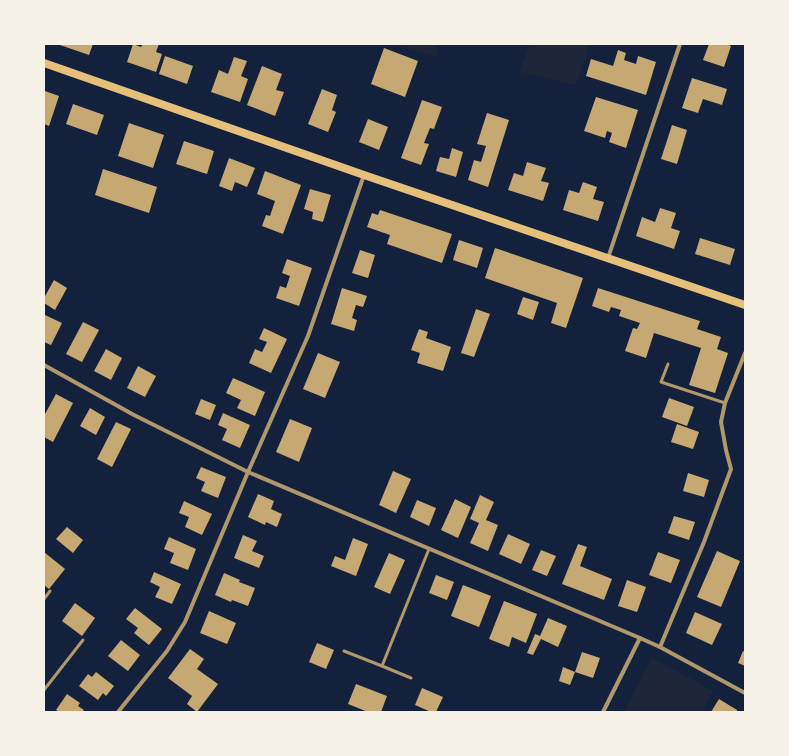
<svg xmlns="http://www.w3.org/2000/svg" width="789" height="756" font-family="'Public Sans',sans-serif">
  <rect width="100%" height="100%" fill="#14213d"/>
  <g fill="#1d2539">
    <path d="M392,44H439L436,57Z"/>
    <path d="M530,44H590L576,85L520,72Z"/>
    <path d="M652,658L713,691L703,712H624Z"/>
  </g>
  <g fill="#c6a872">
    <path d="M57,44H93L89,55Z"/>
    <path d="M133,44L141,47L143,44H159L156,52L162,54L156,72L127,62Z"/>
    <path d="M709,44H726L731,46L724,67L703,60Z"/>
    <path d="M384,48L418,61L405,97L371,84Z"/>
    <path d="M618,50L626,53L624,60L636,64L638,56L656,62L646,95L586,76L591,59L613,66Z"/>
    <path d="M165,56L193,66L187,84L159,74Z"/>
    <path d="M234,57L247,61L241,76L248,79L240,102L211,92L219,70L228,74Z"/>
    <path d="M262,66L282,74L276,90L284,92L275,116L247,105Z"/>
    <path d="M692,78L727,89L722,105L703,99L698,113L682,108Z"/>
    <path d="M322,89L337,95L332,110L336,112L328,132L308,124Z"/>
    <path d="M45,91L59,96L49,126L44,124Z"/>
    <path d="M596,97L638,110L626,148L609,142L612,133L607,131L605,138L584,131Z"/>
    <path d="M422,100L442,107L434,129L430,128L424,143L429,144L421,165L401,158Z"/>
    <path d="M73,104L104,115L97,135L66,124Z"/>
    <path d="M487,113L509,120L488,187L468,180L474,160L481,162L486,146L477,144Z"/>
    <path d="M368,119L388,127L379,150L359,142Z"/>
    <path d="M129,123L164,135L153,168L118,156Z"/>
    <path d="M672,125L687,130L677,164L661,159Z"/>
    <path d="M184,141L214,151L207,174L176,164Z"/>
    <path d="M452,148L463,152L456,177L436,171L440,157L449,159Z"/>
    <path d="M229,158L255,168L247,187L235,182L232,191L219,186Z"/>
    <path d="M527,162L546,168L541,181L549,183L543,201L508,190L514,173L523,176Z"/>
    <path d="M103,169L157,187L149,213L95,195Z"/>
    <path d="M265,171L301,185L283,234L262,226L266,215L270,216L275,201L257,194Z"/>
    <path d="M583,182L597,187L593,199L604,202L598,221L563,210L569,190L579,193Z"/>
    <path d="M310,189L331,195L323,222L312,219L313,212L304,209Z"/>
    <path d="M660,208L676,213L671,228L680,231L674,249L636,236L642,217L655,222Z"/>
    <path d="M380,210L452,234L442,263L387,244L390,235L367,227L372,213L378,215Z"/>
    <path d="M700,238L735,249L730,265L695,254Z"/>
    <path d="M459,240L483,248L477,268L453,260Z"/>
    <path d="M495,248L583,278L566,328L551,323L557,303L485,278Z"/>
    <path d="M360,250L375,255L368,278L352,273Z"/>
    <path d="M287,259L312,268L299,306L276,298L280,286L286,288L290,276L282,273Z"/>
    <path d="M54,280L67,288L55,310L44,303V298Z"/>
    <path d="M342,288L367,296L363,307L356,305L352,318L357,320L354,331L331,324Z"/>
    <path d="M598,288L700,321L697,329L721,337L717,349L728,353L715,393L689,385L701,348L654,333L646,358L625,351L633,328L637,329L640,323L619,316L621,310L611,307L609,312L592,306Z"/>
    <path d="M523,297L539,302L533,320L517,314Z"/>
    <path d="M476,309L490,314L474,357L461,353Z"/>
    <path d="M45,315L62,323L51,345L44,342Z"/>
    <path d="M83,322L99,330L82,362L66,354Z"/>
    <path d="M264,328L287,339L271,373L249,363L255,349L262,352L267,342L259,339Z"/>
    <path d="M419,329L428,332L426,338L451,347L443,371L417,363L420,353L411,350Z"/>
    <path d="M106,349L122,358L111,380L94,371Z"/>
    <path d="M318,353L340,362L325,398L303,389Z"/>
    <path d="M138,366L156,376L145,397L127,388Z"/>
    <path d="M233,378L265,392L255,416L237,408L241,400L226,393Z"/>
    <path d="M56,394L73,403L53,442L44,437V416Z"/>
    <path d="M669,398L694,407L687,426L662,417Z"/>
    <path d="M201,399L216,405L210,420L195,414Z"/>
    <path d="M90,408L105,417L96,435L80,426Z"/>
    <path d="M223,413L250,425L240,448L222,440L227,429L218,425Z"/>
    <path d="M290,419L312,428L299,462L276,452Z"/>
    <path d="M116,422L131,429L112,467L97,459Z"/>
    <path d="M677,424L699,432L693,449L671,442Z"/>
    <path d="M201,467L226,477L218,498L201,491L205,482L196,478Z"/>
    <path d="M393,471L411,479L396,513L379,505Z"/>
    <path d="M688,473L709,480L704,497L683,491Z"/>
    <path d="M258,494L274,501L271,509L282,514L277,527L266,522L265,525L248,517Z"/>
    <path d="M480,495L494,502L486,520L498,525L488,551L470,543L479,523L470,519Z"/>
    <path d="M455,499L471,507L458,538L441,530Z"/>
    <path d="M417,500L436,508L429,526L410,517Z"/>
    <path d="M184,501L212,514L202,535L185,527L189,517L179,513Z"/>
    <path d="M674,516L695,522L689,540L668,533Z"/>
    <path d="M67,527L83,540L73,553L56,539Z"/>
    <path d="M508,534L530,544L521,564L499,554Z"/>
    <path d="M243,535L257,541L252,551L264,556L259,568L234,558Z"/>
    <path d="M169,537L196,549L188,570L170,563L174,553L164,549Z"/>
    <path d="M353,538L368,544L356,576L331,566L335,556L345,560Z"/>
    <path d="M578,544L587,547L580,566L612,579L604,600L562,584Z"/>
    <path d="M541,550L556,556L547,576L532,570Z"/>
    <path d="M717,551L740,561L721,607L697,597Z"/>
    <path d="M44,552L65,569L49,589L44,585Z"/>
    <path d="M658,552L680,560L671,583L649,575Z"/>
    <path d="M389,553L405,560L390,594L374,587Z"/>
    <path d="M154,572L181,584L172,604L155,597L160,587L150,582Z"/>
    <path d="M224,573L240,580L239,582L255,588L248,606L232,600L231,602L215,595Z"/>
    <path d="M436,575L454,582L447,600L429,593Z"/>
    <path d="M627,580L646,587L637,612L618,606Z"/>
    <path d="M463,585L491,596L479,627L451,616Z"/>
    <path d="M504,601L537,614L526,643L512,637L509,647L489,639Z"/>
    <path d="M75,603L95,618L82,636L62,621Z"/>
    <path d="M135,608L162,629L149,645L134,633L138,628L126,619Z"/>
    <path d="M209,611L236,623L227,644L200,633Z"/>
    <path d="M695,612L722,624L712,645L686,633Z"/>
    <path d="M548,618L567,626L558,647L541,639L533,655L527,653L535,634L540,636Z"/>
    <path d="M121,640L140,655L128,671L108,656Z"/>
    <path d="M317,643L334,650L326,669L309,662Z"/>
    <path d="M190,649L204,659L197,669L218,684L197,712L187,704L192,696L168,678Z"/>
    <path d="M743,651L745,652V666L738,663Z"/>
    <path d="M582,652L600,658L593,678L575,672L570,685L559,681L563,667L575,672Z"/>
    <path d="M96,672L114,686L106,696L103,693L98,700L79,686L88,674L92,677Z"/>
    <path d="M356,684L387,696L381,712H368L348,704Z"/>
    <path d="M422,688L443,697L436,712H431L415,705Z"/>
    <path d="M67,694L80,703L78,706L84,710L82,712H60L56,710Z"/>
    <path d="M719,699L737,710V712H711Z"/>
  </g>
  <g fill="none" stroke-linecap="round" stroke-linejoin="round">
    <g stroke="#b1986c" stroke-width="3">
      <path d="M668,364L661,382L725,403"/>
      <path d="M44,599L50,591"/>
      <path d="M344,651L382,666L429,549"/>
      <path d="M382,666L411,678"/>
      <path d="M44,690L83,640"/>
    </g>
    <g stroke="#b1986c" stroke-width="4">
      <path d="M608,258L680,44"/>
      <path d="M44,365L134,415L248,472L640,638L660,647L745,693"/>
      <path d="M660,647L704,542L731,469L726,450L721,422L725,403L745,353"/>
      <path d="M118,712L167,651L185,622L248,472L308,336L364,175"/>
      <path d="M603,712L640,638"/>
    </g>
    <path stroke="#e5c07b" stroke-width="8" d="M44,63L364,175L745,305"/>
  </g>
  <rect width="789" height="756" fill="none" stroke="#f6f1e7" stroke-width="90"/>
</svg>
